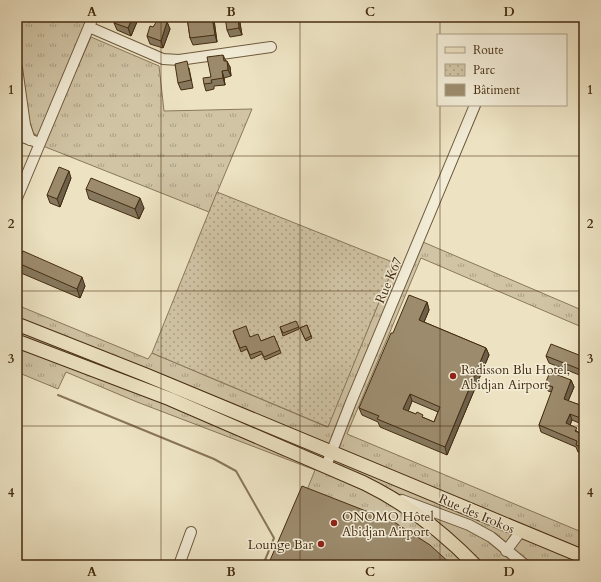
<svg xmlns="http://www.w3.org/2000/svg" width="601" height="582" font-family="Cardo,serif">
  <defs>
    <pattern id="grass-tufts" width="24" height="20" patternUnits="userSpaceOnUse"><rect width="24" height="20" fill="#d0c4a5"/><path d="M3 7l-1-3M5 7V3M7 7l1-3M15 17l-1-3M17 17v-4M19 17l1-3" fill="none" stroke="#ab9f85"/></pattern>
    <pattern id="park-dots" width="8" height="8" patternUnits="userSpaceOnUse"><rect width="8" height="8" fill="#d0c4a5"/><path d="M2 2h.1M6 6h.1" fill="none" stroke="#ab9f85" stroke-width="1.8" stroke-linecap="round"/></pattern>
  </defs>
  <rect width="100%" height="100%" fill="#ede3c3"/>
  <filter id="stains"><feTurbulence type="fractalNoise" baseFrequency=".005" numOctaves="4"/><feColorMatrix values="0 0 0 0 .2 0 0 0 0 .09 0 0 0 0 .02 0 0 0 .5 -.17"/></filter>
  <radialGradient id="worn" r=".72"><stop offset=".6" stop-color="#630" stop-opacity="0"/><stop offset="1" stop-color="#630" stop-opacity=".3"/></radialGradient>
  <g fill="url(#grass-tufts)" stroke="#8a785a">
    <path d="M17,17H90L38,136L30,131L27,124L17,50Z"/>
    <path d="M91,37L159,66L164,111L252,109L209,212L43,146Z"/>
    <path d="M470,105H481L423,242L584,311V328L421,258L347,434L584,533V565H445L305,495L315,470L137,402L66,372L58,389L17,372V305L148,359L152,353L327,427L395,263L403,266Z"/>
  </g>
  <path fill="url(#park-dots)" stroke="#8a785a" d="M217,192L395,263L328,427L152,353Z"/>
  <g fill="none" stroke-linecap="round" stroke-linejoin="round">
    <path stroke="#887557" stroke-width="2" d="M58,395L214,459L236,471L274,538L263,565"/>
    <defs>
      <g id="minor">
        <path d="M89,27L163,59L179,60L271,47"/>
        <path d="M17,68L25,125L30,140"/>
        <path d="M17,135L34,141"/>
        <path d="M17,198L93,17"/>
        <path d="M326,466L351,402L475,105"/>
        <path d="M402,500L469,525L491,537L525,565"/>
        <path d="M506,551L521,531"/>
        <path d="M179,565L191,532"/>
      </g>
      <g id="major">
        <path d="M17,324L146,375L584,557"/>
        <path d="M17,341L170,399L364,483C405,503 443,532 475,565"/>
      </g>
    </defs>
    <use href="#minor" stroke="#6f5a3d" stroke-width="12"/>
    <use href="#major" stroke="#452c10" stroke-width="15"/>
    <use href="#minor" stroke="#f3edd8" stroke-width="10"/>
    <use href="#major" stroke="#ede3c3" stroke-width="13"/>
  </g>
  <g fill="#86785e" stroke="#452c10" fill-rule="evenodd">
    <path d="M139,17L131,36L117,30L114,23Z"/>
    <path d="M187,17H213L214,20L217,42L193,45L190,38Z"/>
    <path d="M239,17L242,35L230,37L227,30Z"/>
    <path d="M256,17H276L271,19L258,20Z"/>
    <path d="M160,22H167L170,29L163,48L150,44L147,36L153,27Z"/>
    <path d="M223,55L226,61L230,67L231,76L224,78L225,85L214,86V89L206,91L204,84L211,77Z"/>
    <path d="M189,68L193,88L181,90L178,83Z"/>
    <path d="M71,178L60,207L50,203L47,195Z"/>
    <path d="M86,189L144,208L139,219L89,199Z"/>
    <path d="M18,263L85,286L80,298L21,273Z"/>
    <path d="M427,302L429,310L424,322L486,348L489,355L447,455L380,427L378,422L362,415L359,408ZM412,401L438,412L434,422L408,411Z"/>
    <path d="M307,325L312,338L306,341L300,328Z"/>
    <path d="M280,327H299V329L283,336Z"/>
    <path d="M233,331L261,341L274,336L281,353L265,360L262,354L251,359L247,349L241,352Z"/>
    <path d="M546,356L584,358L582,376L549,363Z"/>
    <path d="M571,380L574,387L568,401L580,405L584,400V425L572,420L570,425L579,433L584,435V455L578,452L576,447L541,432L539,425L552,392L548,391L545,384Z"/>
  </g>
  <g fill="#6d614c" stroke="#452c10">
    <path d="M133,17H139L131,36L128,28Z"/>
    <path d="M212,17H213L214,20L217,42L215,35Z"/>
    <path d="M238,17H239L242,35L239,28Z"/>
    <path d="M167,22L170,29L163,48L161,41Z"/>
    <path d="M227,61L230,67L231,76L228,70Z"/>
    <path d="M222,71L224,78L225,85L223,78Z"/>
    <path d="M69,171L71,178L60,207L57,199Z"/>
    <path d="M140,198L144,208L139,219L135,209Z"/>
    <path d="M82,277L85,286L80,298L77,289Z"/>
    <path d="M427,302L429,310L422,327L419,320Z"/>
    <path d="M486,348L489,355L447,455L445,447Z"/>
    <path d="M584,357V370L582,376L579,369Z"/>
    <path d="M571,380L574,387L566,406L564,399Z"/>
    <path d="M410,394L412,401L406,417L403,409Z"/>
    <path d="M570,414L572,420L568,430L566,423Z"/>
  </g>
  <g fill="#9c8b6d" stroke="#452c10" fill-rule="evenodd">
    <path d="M116,17H133L128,28L114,23Z"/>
    <path d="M187,17H212L215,35L190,38Z"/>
    <path d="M225,17H238L239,28L227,30Z"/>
    <path d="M157,21L160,22L163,21L167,22L161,41L147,36L150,26L153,27Z"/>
    <path d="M223,55L224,61H227L228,70L222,71L223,78L211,80L212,83L204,84L203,78L211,77L207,57Z"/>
    <path d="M187,61L191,80L178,83L175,64Z"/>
    <path d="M59,167L69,171L57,199L47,195Z"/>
    <path d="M91,178L140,198L135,209L86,189Z"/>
    <path d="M23,251L82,277L77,289L18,263Z"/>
    <path d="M409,295L427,302L419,320L486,348L445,447L377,419L379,416L359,408L391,333H393ZM410,394L440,407L434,422L422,417L423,415L417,412L416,414L403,409Z"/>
    <path d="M296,321L299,327L283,333L280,327Z"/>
    <path d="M307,325L311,336L305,339L300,328Z"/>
    <path d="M246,326L250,337L258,334L261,341L274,336L280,350L264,357L261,351L250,355L246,346L240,348L233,331Z"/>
    <path d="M551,344L584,357L579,369L546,356Z"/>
    <path d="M550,372L571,380L564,399L580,405L583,399L584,400L583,419L570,414L566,423L577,428L575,431L584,435V449L576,445L577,441L539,425L553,387L545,384Z"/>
    <path d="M302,486L394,522L430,545L452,565H268Z"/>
  </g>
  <path fill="none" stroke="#452c10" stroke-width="1" stroke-opacity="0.55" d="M161,17V565M300,17V565M440,17V35M440,105V565M17,156H584M17,291H584M17,426H584"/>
  <g fill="#8f2418" stroke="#f3edd8" stroke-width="1.5">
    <circle cx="453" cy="376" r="4"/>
    <circle cx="334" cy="523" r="4"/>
    <circle cx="321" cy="544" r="4"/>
  </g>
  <g text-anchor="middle" stroke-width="3" stroke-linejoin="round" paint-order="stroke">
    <g font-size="13" fill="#452c10" stroke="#f3edd8">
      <text transform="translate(388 280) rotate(-67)" y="5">Rue K67</text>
      <text transform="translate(477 513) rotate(23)" y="5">Rue des Irokos</text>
    </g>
    <g font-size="13" fill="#452c10" stroke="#f3edd8" text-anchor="start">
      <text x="461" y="374">Radisson Blu Hotel,<tspan x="461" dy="15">Abidjan Airport</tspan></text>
      <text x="342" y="521">ONOMO Hôtel<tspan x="342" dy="15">Abidjan Airport</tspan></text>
      <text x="313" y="549" text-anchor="end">Lounge Bar</text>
    </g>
  </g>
  <rect width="601" height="582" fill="none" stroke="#ede3c3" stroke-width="44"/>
  <rect x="437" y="34" width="130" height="72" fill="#f3edd8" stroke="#ada088"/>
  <rect x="445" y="47" width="20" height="6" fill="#ede3c3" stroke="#ada088"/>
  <text x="473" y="54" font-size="12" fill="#452c10">Route</text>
  <rect x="445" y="64" width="20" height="12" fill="url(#park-dots)" stroke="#ada088"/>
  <text x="473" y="74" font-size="12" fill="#452c10">Parc</text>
  <rect x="445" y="84" width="20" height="12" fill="#9c8b6d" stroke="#ada088"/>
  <text x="473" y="94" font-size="12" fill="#452c10">Bâtiment</text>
  <rect x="22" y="22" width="557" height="538" fill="none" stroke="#452c10" stroke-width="1.5"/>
  <g font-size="13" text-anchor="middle" font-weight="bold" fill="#452c10">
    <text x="92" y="16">A</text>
    <text x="231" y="16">B</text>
    <text x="370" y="16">C</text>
    <text x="509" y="16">D</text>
    <text x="11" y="94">1</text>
    <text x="590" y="94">1</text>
    <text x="11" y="228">2</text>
    <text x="590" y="228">2</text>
    <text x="11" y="363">3</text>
    <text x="590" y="363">3</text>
    <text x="11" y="497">4</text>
    <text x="590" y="497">4</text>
    <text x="92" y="576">A</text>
    <text x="231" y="576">B</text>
    <text x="370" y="576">C</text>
    <text x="509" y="576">D</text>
  </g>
  <rect width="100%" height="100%" filter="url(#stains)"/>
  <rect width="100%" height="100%" fill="url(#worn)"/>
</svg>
